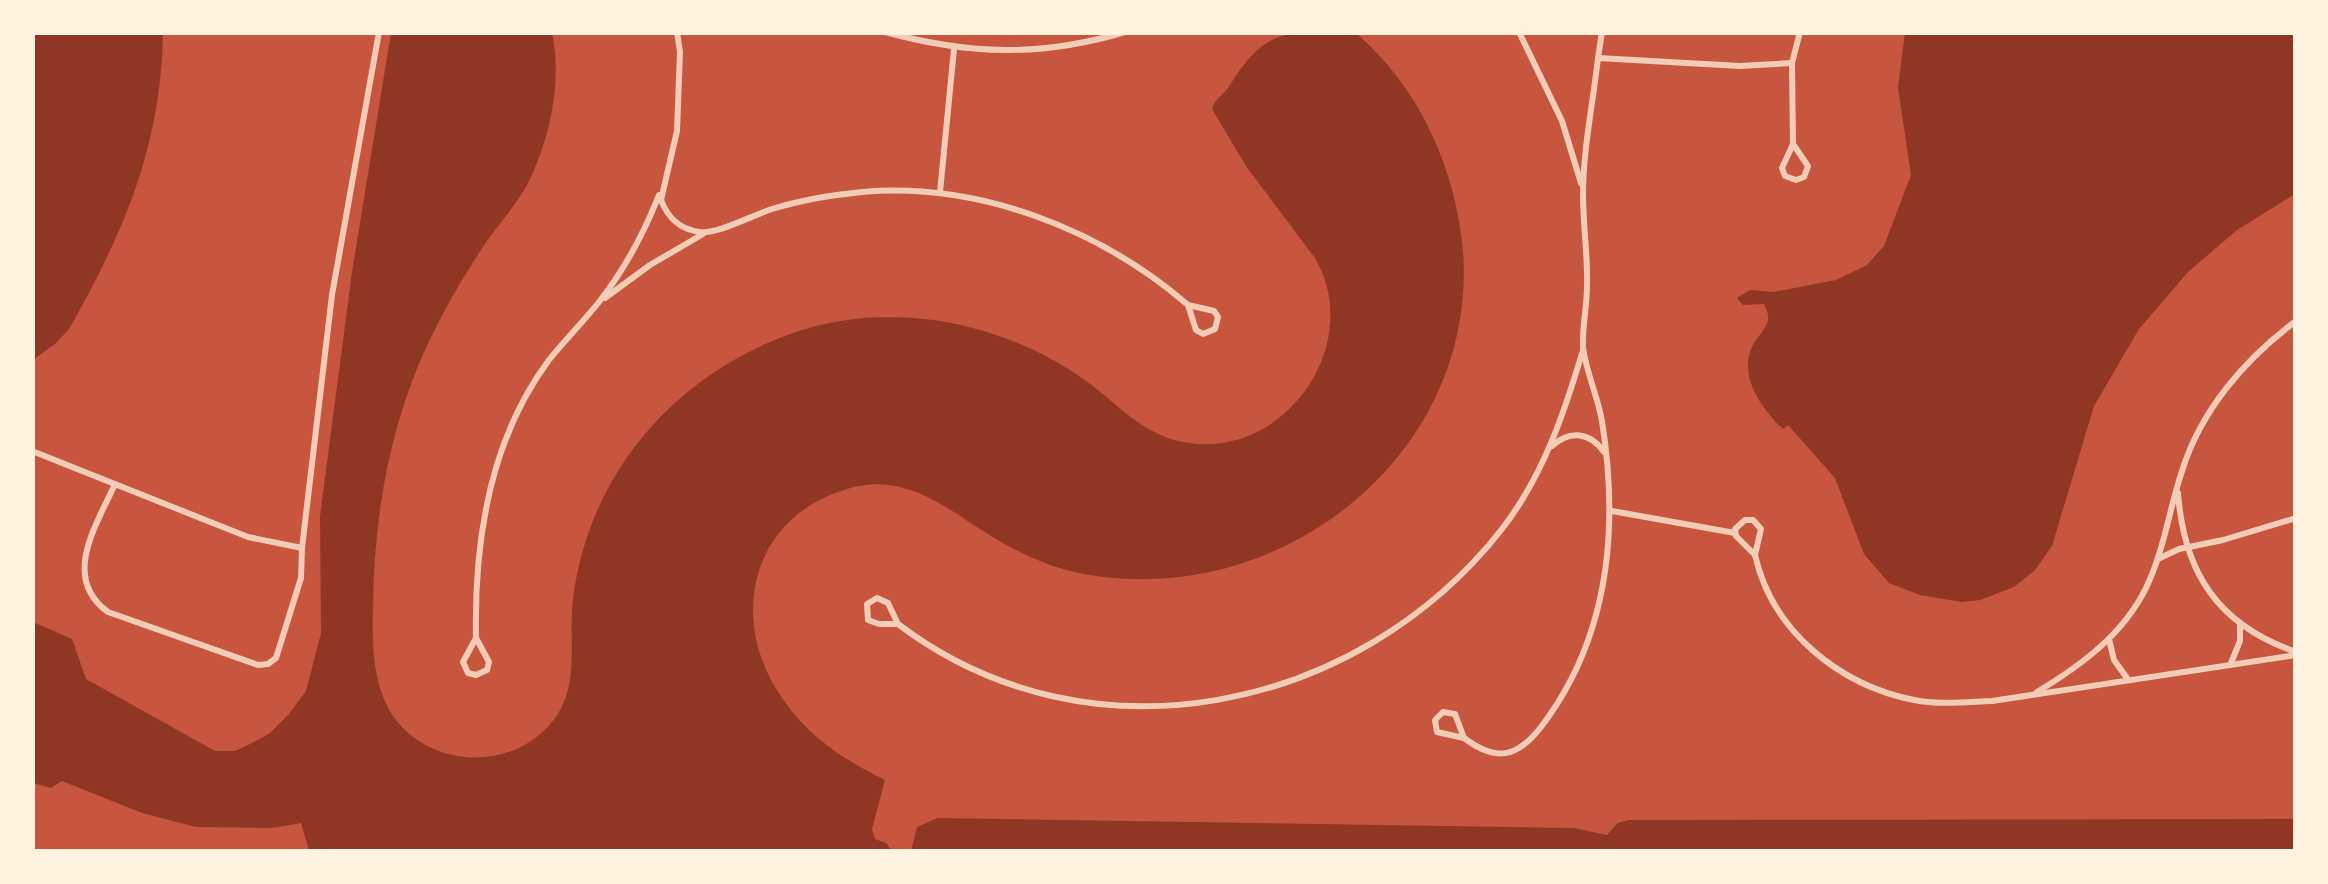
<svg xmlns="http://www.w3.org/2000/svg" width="2328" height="884" font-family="'Golos Text',sans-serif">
  <rect width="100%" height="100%" fill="#c8553d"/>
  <g fill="#8f3625">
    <path d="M33,32L163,33C161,146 124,232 69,329L56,343L33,360Z"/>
    <path d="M1905,32L2295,33V194L2237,230L2188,272L2139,329L2094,406L2052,546L2035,570L2014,587L1980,600L1962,602L1920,595L1889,583L1864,554L1835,478L1788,425L1783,429C1762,409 1737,375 1753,345C1762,329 1775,324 1764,304L1743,305L1737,298L1750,290L1774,292L1836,280L1867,265L1884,246L1911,175L1898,88Z"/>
    <path d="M391,33H552C562,80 551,133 531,177C521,199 503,219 489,238C467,270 447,304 430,339C390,423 374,514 373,606C372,648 372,695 402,727C442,769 515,768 552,722C581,687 568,641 573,599C589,471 678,371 799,331C893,300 1002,322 1082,378C1118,403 1143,437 1189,443C1286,457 1365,344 1315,258L1246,166L1212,109C1215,98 1224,95 1230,85C1267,24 1292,32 1356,33C1419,87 1456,169 1463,251C1478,460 1272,615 1074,572C1045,565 1017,552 991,536C946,508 904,471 847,489C748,518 727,624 785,702C811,739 845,760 885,780L872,829L875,839L886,843L892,851H309L301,823L272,828L196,827L142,813L62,781L51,788L33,783V622L72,639L86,679L215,751H235L252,743L270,733L289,714L306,691L321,633L320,516L352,272Z"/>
    <path d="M938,818L1574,828L1607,835L1618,823L1629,820L2295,819L2296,851H911L917,827Z"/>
  </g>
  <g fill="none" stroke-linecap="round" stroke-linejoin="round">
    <g stroke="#f1ccb7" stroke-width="6">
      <path d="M677,32L680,52L677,131L661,200C668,218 679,229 699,232C716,235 753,215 772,209C801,200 832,195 862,192C979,182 1100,229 1188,305"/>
      <path d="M885,32C970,55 1041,57 1125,32"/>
      <path d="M1519,32L1562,121L1581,183"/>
      <path d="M1598,58L1602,32"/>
      <path d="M1793,144L1792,63L1800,32"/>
      <path d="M1793,144L1808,166L1804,177L1796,180L1785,176L1782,168Z"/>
      <path d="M940,192L954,49"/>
      <path d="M605,298L650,265L703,234"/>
      <path d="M1188,305L1214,311L1218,317L1215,329L1203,334L1196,330Z"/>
      <path d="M1552,446C1570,430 1590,432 1604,452"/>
      <path d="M32,451L248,537L302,548L332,295L379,32"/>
      <path d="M115,484C96,526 61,578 108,612L258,665L268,664L276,658L301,578L302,548"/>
      <path d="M2178,493C2184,573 2218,625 2296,652"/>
      <path d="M1612,511L1735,533"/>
      <path d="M1745,520H1753L1761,529L1755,555L1736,536L1735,529Z"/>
      <path d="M1755,555C1772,631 1839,685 1914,700C1939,705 1966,702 1992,701L2296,655"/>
      <path d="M2158,559L2179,549L2223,540L2296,518"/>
      <path d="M877,598L888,603L898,624H879L868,620L867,604Z"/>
      <path d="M898,624C1089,769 1358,713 1502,529C1543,476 1564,414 1583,350"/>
      <path d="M476,638C474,542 490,439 549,360C565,340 583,322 599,302C625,269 644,233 659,195"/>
      <path d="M476,638L489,662L487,670L476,675L468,673L463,662Z"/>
      <path d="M2109,639L2114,660L2127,678"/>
      <path d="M2231,663L2240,641V624"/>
      <path d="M2037,692C2080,666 2123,635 2146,588C2164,551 2169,510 2182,471C2201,410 2245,359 2296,321"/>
      <path d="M1443,712L1455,714L1464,738L1437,732L1435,720Z"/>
      <path d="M1464,738C1496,762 1517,758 1541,727C1609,638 1619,528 1602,421C1598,397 1586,372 1583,347C1582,328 1587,306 1587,286C1588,256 1583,225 1583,195C1583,150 1593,103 1598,58L1740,66L1792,63"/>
    </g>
  </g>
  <rect width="2328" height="884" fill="none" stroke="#fff3e0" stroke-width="70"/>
</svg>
